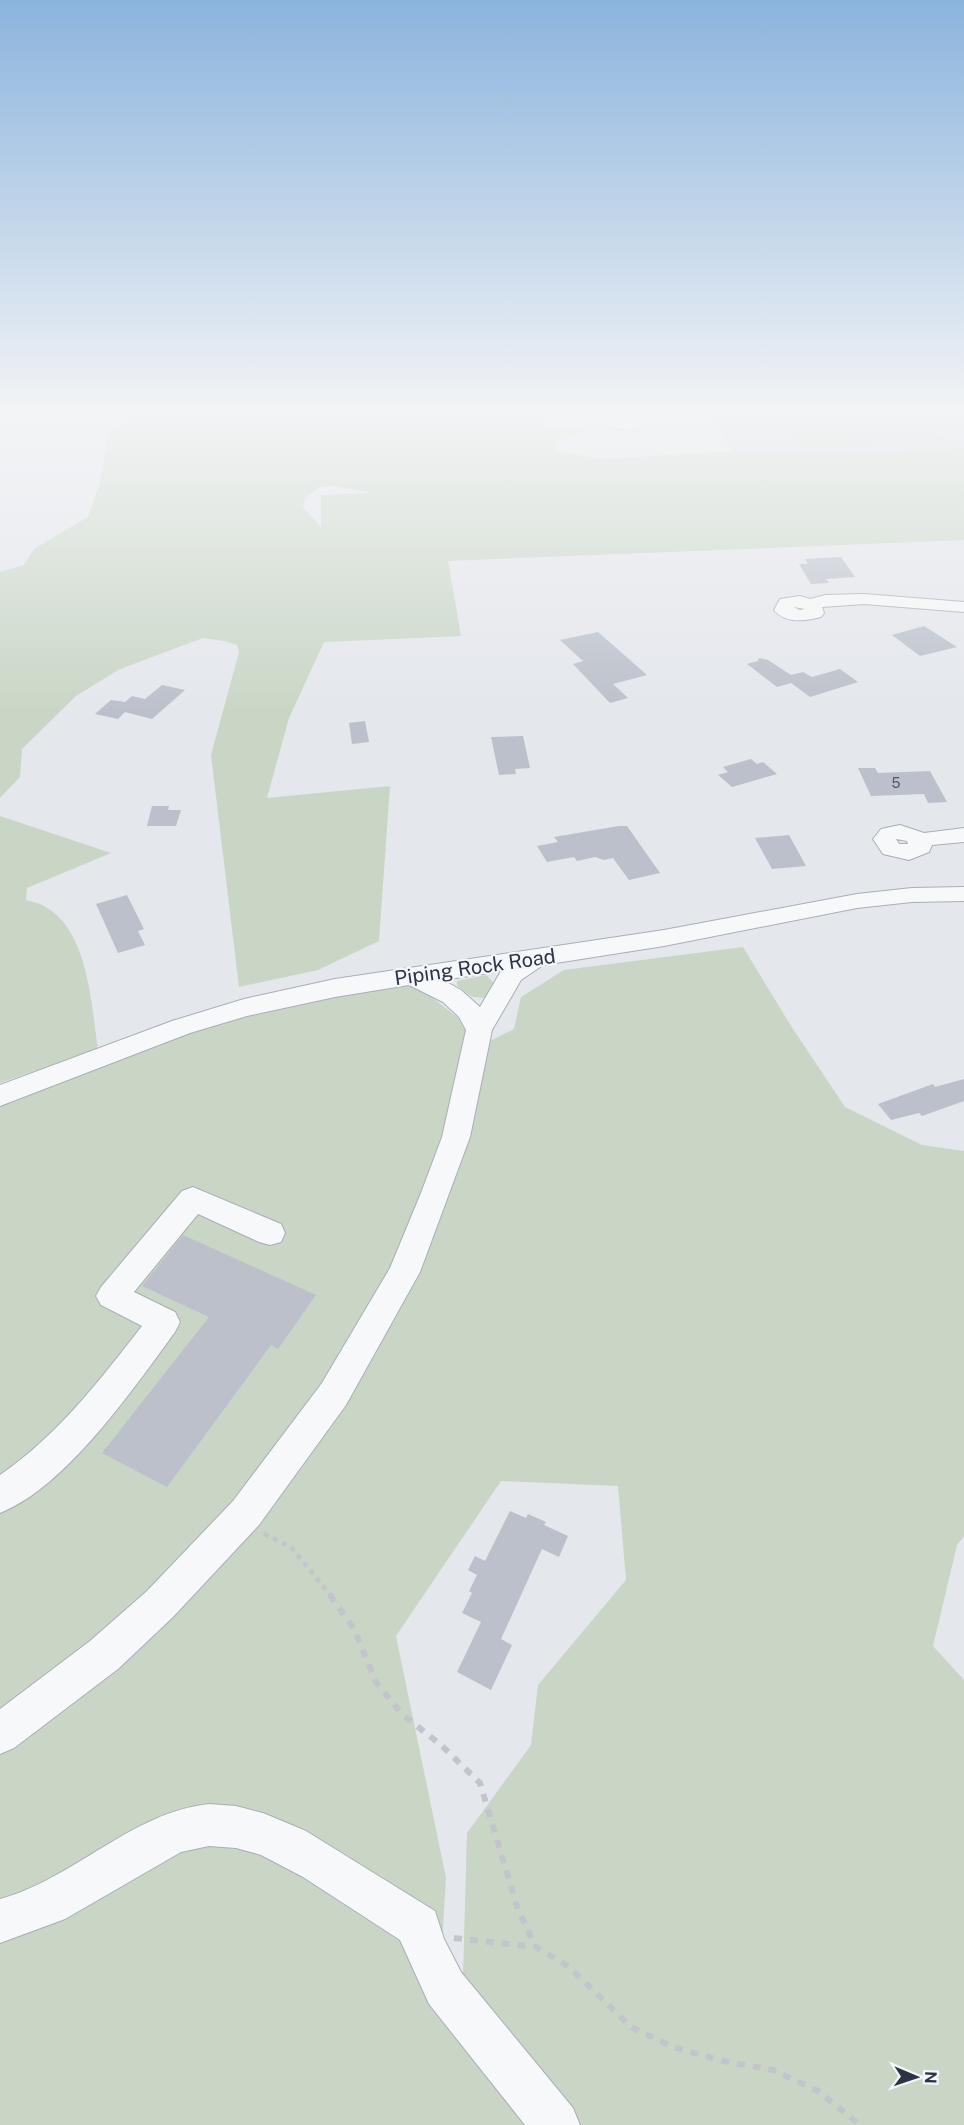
<svg xmlns="http://www.w3.org/2000/svg" width="964" height="2125" font-family="'Public Sans',sans-serif">
  <rect width="100%" height="100%" fill="#e4e7ec"/>
  <path fill="#d2d6de" d="M710,414H964V463L740,465Z"/>
  <g fill="#c9d6c5" fill-rule="evenodd">
    <path d="M137,414H539L547,425L588,429L556,441V451L604,459L715,452L835,455L964,448V540L448,561L461,636L324,642L289,718L267,798L390,786L379,941L318,970L239,987L211,755L239,652L237,645L224,641L203,638L120,669L76,696L22,749L20,777L0,798V572L24,565L34,549L88,517L99,486L110,430ZM332,486L373,493L321,495V527L303,507L305,499L318,488Z"/>
    <path d="M918,414L944,440L802,448L780,421Z"/>
    <path d="M0,816L111,853L27,888L26,900C32,902 39,903 44,906C89,930 91,1005 98,1049L0,1083Z"/>
    <path d="M743,947L791,1026L845,1107L922,1145L964,1151V1536L957,1545L933,1646L964,1680V2125H0V1096L241,1012L410,980L457,1017L480,1046L514,1029L521,997L564,970ZM501,1481L618,1486L626,1580L538,1685L531,1745L467,1833L463,1976L441,1962L446,1878L396,1636Z"/>
    <path d="M486,975L494,983L486,998L472,997L457,986V981Z"/>
  </g>
  <g fill="#bbc0ca">
    <path d="M841,557L855,577L826,579L829,583L811,584L799,564H808L805,559Z"/>
    <path d="M924,626L957,647L920,656L892,635Z"/>
    <path d="M598,632L647,675L613,684L628,698L610,703L573,664L583,661L560,640Z"/>
    <path d="M759,658L768,660L791,675L803,672L812,677L840,669L858,682L810,697L791,683L777,687L747,664L758,661Z"/>
    <path d="M162,685L185,690L152,719L125,712L118,719L95,714L111,700L125,702L132,696L145,699Z"/>
    <path d="M365,721L369,742L352,744L349,723Z"/>
    <path d="M523,736L530,768L515,769L516,774L499,775L491,737Z"/>
    <path d="M751,759L757,764L763,762L777,774L732,787L718,775L728,772L723,767Z"/>
    <path d="M858,768H875L878,773L930,771L947,802L928,803L924,794L871,796Z"/>
    <path d="M152,806H169L168,810H181L176,826H147Z"/>
    <path d="M619,826H627L660,873L629,880L613,858L604,860L595,857L577,861L574,857L547,862L537,846L558,842L554,837Z"/>
    <path d="M789,835L806,866L772,869L755,838Z"/>
    <path d="M127,895L144,929L138,931L145,945L118,953L96,904Z"/>
    <path d="M964,1079V1101L922,1116L919,1113L891,1120L878,1104L933,1084L935,1087Z"/>
    <path d="M183,1235L316,1295L278,1349L271,1345L167,1487L102,1453L209,1317L142,1286Z"/>
    <path d="M510,1511L526,1518L528,1514L546,1522L544,1525L568,1536L559,1557L542,1549L501,1639L512,1645L491,1690L457,1672L481,1622L462,1613L472,1593L469,1591L477,1575L468,1570L475,1556L485,1561Z"/>
  </g>
  <g fill="none" stroke-linecap="round" stroke-linejoin="round">
    <defs>
      <g id="minor">
        <path d="M594,414H608C614,423 629,422 638,418V414H652L654,417C640,434 616,431 598,423Z"/>
        <path d="M864,594L964,602V612L864,604L822,607L824,613L821,617C806,621 785,624 774,610L780,599L800,596L810,599L825,595ZM793,607L805,609L800,610Z"/>
        <path d="M900,825L924,833L964,828V842L932,845L929,852L909,860L883,854L873,839L881,829ZM896,839L907,841L908,844H899Z"/>
        <path d="M964,887V901L912,902L857,908L664,946L543,965L521,980L492,1030L470,1137L420,1272L346,1405L259,1525L173,1617L118,1669L14,1748L0,1754V1709L90,1641L147,1591L233,1501L322,1383L390,1268L421,1193L442,1137L466,1030L459,1017L443,1002L409,985L335,997L247,1016L190,1033L0,1106V1085L172,1021L244,999L335,979L664,930L857,894L912,888ZM501,971L480,1007L461,990L443,980Z"/>
        <path d="M193,1187L281,1224L285,1233L281,1242L270,1245L259,1242L198,1214L134,1292L175,1312L180,1322L175,1332C134,1388 66,1487 0,1513V1475C57,1436 100,1380 142,1326L101,1305L96,1296L101,1287L182,1191Z"/>
        <path d="M209,1804L236,1806L263,1813L306,1831L435,1911L444,1939L461,1972L573,2108L580,2125H525L429,2004L400,1940L303,1877L261,1855L236,1848L209,1846L181,1852L65,1919L0,1943V1899C74,1879 132,1812 209,1804Z"/>
      </g>
    </defs>
    <use href="#minor" stroke="#a9aeb7" stroke-width="2"/>
    <path stroke="#c2c5cb" stroke-width="4.5" stroke-dasharray="5 5" stroke-linecap="butt" d="M264,1534L291,1547L331,1596"/>
    <g stroke="#c2c5cb" stroke-width="6" stroke-dasharray="8 8" stroke-linecap="butt">
      <path d="M330,1595L354,1629L376,1682L402,1714L441,1745L480,1783L518,1910L536,1947"/>
      <path d="M454,1938L536,1947L569,1967L631,2027L673,2047L723,2061L773,2070L818,2091L860,2125"/>
    </g>
    <use href="#minor" fill="#f7f8fa" fill-rule="evenodd"/>
  </g>
  <linearGradient id="sky" x2="0" y2="1"><stop stop-color="#8bb4dd"/><stop offset="0.58" stop-color="#f3f4f6"/><stop offset="1" stop-color="#f3f4f6" stop-opacity="0"/></linearGradient>
  <rect width="964" height="712" fill="url(#sky)"/>
  <g text-anchor="middle" stroke-width="4.5" stroke-linejoin="round" paint-order="stroke">
    <g font-size="14" fill="#4f5766">
      <text x="896" y="788">5</text>
    </g>
    <g font-size="20" fill="#2b3445" stroke="#f4f6f9">
      <text transform="translate(475 967) rotate(-8)" y="7">Piping Rock Road</text>
    </g>
  </g>
  <g transform="translate(916 2077) rotate(92)" stroke="#f4f6f9" stroke-width="4.5" paint-order="stroke">
  <path d="M0-4.5L10 22L0 15L-10 22Z" fill="#2b3445"/>
  <text y="-9" font-size="16" font-weight="bold" text-anchor="middle" fill="#2b3445">N</text>
  </g>
</svg>
